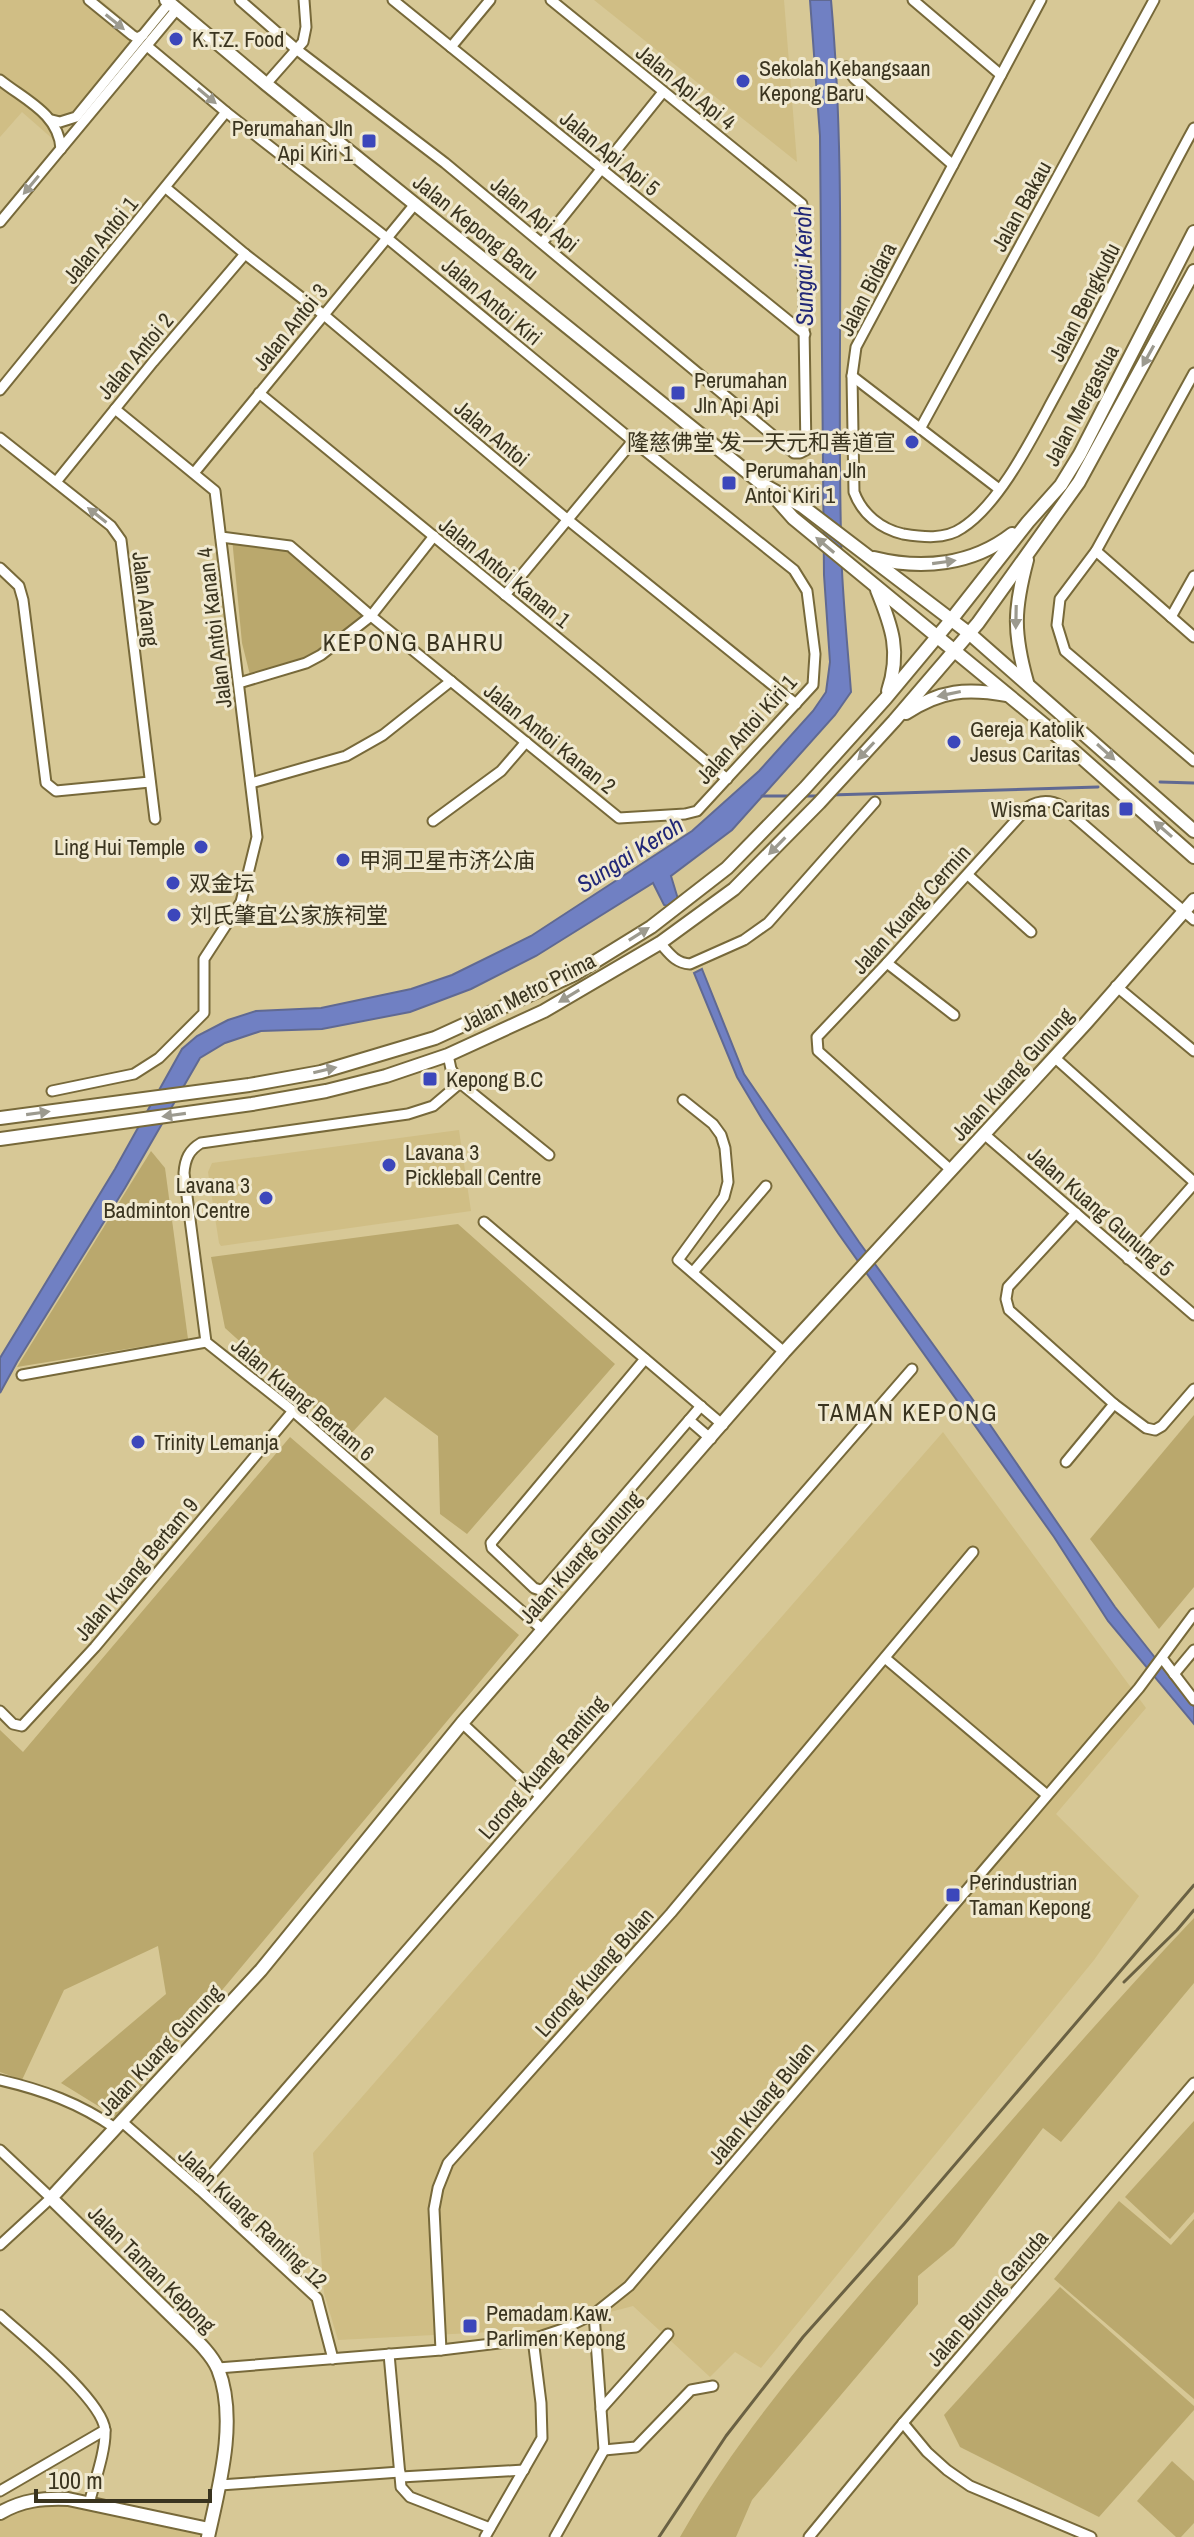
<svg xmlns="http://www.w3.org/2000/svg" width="1194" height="2537" font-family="'Archivo Narrow','Noto Sans SC',sans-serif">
  <rect width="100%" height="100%" fill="#d7c896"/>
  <g fill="#d0be85">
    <path d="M0,0H101L140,33L54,140L22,112L0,137Z"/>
    <path d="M594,0H784L797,162Z"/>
    <path d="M459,1130L471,1211L221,1246L219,1243L208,1172L212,1163Z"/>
    <path d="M943,1432L1146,1708L1056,1814L1139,1896L1094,1960L761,2368L735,2352L710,2377L633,2306L546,2329L338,2340L324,2293L313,2153Z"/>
    <path d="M44,2504L69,2507L200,2535V2537H0V2521L14,2513Z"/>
  </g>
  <g fill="#baa86d">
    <path d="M232,538L290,546L371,616L321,655L251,679L242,643Z"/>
    <path d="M151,1151L165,1168L188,1339L17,1367Z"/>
    <path d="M458,1224L615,1364L467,1534L440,1514L438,1436L385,1397L347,1438L225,1328L211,1257Z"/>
    <path d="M1194,1415V1587L1159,1629L1090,1539Z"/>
    <path d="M290,1437L519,1635L116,2117L61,2083L166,1994L158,1946L64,1990L22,2080L0,2072V1730L23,1752Z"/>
    <path d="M1194,1918V1983L1061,2142L1043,2128L954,2246L918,2276V2304L752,2500L736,2537H680C746,2421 837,2321 924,2221C1013,2119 1101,2016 1194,1918Z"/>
    <path d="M1194,2121V2212L1170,2239L1125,2197Z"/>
    <path d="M1119,2201L1171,2245L1194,2219V2399L1054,2279Z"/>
    <path d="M1060,2287L1194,2406V2410L1099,2517L960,2447L944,2415Z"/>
    <path d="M1172,2461L1194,2481V2523L1181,2537H1176L1137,2501Z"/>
  </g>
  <g fill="#7080c3" stroke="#606992" stroke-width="2">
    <path d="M810,0H831C848,190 835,381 842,571C844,611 848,652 851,692L835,715L732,830L671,876L678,899L668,906L664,905L653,883L536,956L471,989L410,1012L322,1029L261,1031L225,1043L200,1058L125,1188L17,1362L0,1393V1358L115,1169L182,1049L197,1036L228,1020L256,1011L321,1008L411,989L452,975L531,936L692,831L759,771L813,711L826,692L830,662L824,575L820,136Z"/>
    <path d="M702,969L744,1074L859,1242L971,1397L1115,1607L1194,1707V1724L1108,1621L1054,1537L838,1233L762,1119L737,1077L694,973Z"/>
  </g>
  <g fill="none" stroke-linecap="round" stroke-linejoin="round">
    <g stroke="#606992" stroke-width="3">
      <path d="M1160,782L1194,783"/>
      <path d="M830,795L1098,787"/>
      <path d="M762,796H790"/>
      <path d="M802,796H818"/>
    </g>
    <defs>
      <g id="street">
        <path d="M89,0L132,35L137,38L143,35"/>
        <path d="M240,0L296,49L445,163L794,453H800L806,450L802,204L551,0"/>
        <path d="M393,0L805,334"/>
        <path d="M913,0L1001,75"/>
        <path d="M1041,0L856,347L852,376L854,492C862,514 881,529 903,534C922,537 945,540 962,528C1001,503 1034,434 1056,394C1104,306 1146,215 1194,128"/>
        <path d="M147,46L226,112L387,238L633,441L794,570L807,591L815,654L813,685L697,811L685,814L619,818L371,616L290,546L221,537"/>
        <path d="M451,47L490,0"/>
        <path d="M846,67L854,78L953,165"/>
        <path d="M0,80C25,100 59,114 61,149"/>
        <path d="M266,84L303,42L306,27L304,0"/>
        <path d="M52,120L60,122L76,117L169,3"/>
        <path d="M166,188L245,254L324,315L568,520L796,704"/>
        <path d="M0,222L177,9"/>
        <path d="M542,243L663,92"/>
        <path d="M1194,373L1096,551L1060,599L1057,625L1065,651L1194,761"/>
        <path d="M852,376L999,489"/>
        <path d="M0,390L226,112"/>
        <path d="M259,393L598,671L727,779"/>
        <path d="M920,429L1154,0"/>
        <path d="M0,438L111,526L121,540L155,819"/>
        <path d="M194,473L415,204"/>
        <path d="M56,482L153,362L245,254"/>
        <path d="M1096,551L1194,637"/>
        <path d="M0,568L19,586L23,600L46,783L56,791L150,782"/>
        <path d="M505,595L633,441"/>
        <path d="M1171,617L1194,576"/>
        <path d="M239,683L306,663L321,655L371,616L434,536"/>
        <path d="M251,783L346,756L383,735L451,681"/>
        <path d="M433,821L501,771L526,742"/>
        <path d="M968,875L1031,932"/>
        <path d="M660,943C669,953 675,963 690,964L744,940L768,923L875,802"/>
        <path d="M887,963L954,1015"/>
        <path d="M1116,986L1194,1051"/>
        <path d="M448,1055L451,1069L460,1083L549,1155"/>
        <path d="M1054,1057L1194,1182"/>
        <path d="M460,1083L433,1106L408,1114L201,1143C189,1150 185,1159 184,1173L206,1342L293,1411L543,1630"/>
        <path d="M52,1091L134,1074L159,1058L204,1013V959L241,902L257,837L215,491L115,409"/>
        <path d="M683,1100L713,1124L721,1135L725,1148L728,1182L724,1197L678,1260L784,1352"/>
        <path d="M984,1134L1194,1315"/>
        <path d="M951,1170L818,1051L817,1037L887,963L1028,807C1039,800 1051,800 1062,806L1194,920"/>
        <path d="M1076,1213L1008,1287L1006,1299L1009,1310L1114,1404L1146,1428L1155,1430L1162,1426L1194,1389"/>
        <path d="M484,1222L723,1425"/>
        <path d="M1128,1259L1194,1184"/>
        <path d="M693,1272L766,1186"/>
        <path d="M645,1359L491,1543L492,1548L534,1588L540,1590L545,1588L701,1406"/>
        <path d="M22,1375L206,1342"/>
        <path d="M689,1420L711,1439"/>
        <path d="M1066,1462L1114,1404"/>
        <path d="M885,1658L1047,1795"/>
        <path d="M1162,1658L1194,1700"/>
        <path d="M1174,1674L1194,1650"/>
        <path d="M0,1711L13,1724L22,1726L95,1647L293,1411"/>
        <path d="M462,1723L540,1796"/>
        <path d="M0,2080C43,2090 79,2103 115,2128"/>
        <path d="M121,2121L199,2189L317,2298L333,2359"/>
        <path d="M0,2150L51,2198L0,2245"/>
        <path d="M199,2189L912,1369"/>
        <path d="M0,2315C24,2337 102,2399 105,2430C106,2451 94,2483 89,2504"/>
        <path d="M441,2350L434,2209L438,2188L448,2163L671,1913L973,1552"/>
        <path d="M389,2354L401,2487L410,2497L490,2528"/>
        <path d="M218,2368L441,2350L533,2339L563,2329L594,2314L629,2286L1139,1688L1194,1614"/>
        <path d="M601,2409L668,2334"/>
        <path d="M903,2423L927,2452L947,2470L970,2486L1091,2537"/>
        <path d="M604,2450L636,2447L691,2390L713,2386"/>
        <path d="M401,2477L524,2470"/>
        <path d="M220,2485L400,2472"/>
        <path d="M0,2491L105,2430"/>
        <path d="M485,2537L542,2438L541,2403L533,2339"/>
        <path d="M555,2537L604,2450L594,2314"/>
        <path d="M809,2537L903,2423L1194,2083"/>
      </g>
      <g id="secondary">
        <path d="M166,0L266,84L762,484L802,506L970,634L1194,831"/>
        <path d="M770,492L793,518L1047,727L1194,857"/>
        <path d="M874,558C922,570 972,565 1012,534"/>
        <path d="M877,590C892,627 901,652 888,691"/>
        <path d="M1027,682C1013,632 1014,609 1027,560"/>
        <path d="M906,713C941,690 966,688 1007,695"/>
        <path d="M0,1118L249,1085L321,1072L435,1038L575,974L651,927L727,868L805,788L886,698L951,620L1028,522L1061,485L1080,454L1194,232"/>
        <path d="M0,1139L252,1104L326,1091L386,1076L448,1055L544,1011L660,943L734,889L819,803L894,721L978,623L1079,482L1194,271"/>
        <path d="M0,2513C22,2500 43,2498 68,2499L209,2529"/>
        <path d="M208,2537C219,2487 238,2419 218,2369C211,2353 194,2338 182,2326L51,2198L261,1970L462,1723L784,1352L1086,1023L1194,900"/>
      </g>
    </defs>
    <use href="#street" stroke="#77693a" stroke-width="13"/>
    <use href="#secondary" stroke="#77693a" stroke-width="16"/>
    <use href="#street" stroke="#fff" stroke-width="9"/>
    <use href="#secondary" stroke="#fff" stroke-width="12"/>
    <g stroke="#6a6143" stroke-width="3">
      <path d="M1124,1982L1177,1930L1194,1910"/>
      <path d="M659,2537L726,2436L803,2337L904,2224L1194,1885"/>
    </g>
  </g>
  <defs><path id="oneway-solid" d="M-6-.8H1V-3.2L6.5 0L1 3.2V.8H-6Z" transform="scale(2)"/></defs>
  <g fill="#9c9a8f">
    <use href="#oneway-solid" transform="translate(115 22) rotate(39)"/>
    <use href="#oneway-solid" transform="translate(207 96) rotate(40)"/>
    <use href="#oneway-solid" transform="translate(31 185) rotate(130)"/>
    <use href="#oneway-solid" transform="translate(1148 356) rotate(119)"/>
    <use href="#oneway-solid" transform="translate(97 515) rotate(-142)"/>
    <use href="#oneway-solid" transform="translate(825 545) rotate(-140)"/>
    <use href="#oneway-solid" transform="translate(944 562) rotate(-8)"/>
    <use href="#oneway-solid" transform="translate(1016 617) rotate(91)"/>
    <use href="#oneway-solid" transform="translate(949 694) rotate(168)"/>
    <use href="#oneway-solid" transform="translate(866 751) rotate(133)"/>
    <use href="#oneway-solid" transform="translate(1106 752) rotate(42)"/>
    <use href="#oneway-solid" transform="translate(1163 829) rotate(-139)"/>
    <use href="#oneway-solid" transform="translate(777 846) rotate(134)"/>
    <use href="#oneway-solid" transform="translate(639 934) rotate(-32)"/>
    <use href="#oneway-solid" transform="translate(569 996) rotate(149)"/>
    <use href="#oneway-solid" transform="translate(325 1070) rotate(-13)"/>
    <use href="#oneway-solid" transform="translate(38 1113) rotate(-8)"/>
    <use href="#oneway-solid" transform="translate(174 1115) rotate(172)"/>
  </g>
  <g fill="#3c47bb" stroke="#f0e9d0" stroke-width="3">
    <circle cx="176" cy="39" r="8"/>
    <circle cx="743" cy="81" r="8"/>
    <rect x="361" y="133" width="16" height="16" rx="4"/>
    <rect x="670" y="385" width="16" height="16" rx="4"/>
    <circle cx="912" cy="442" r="8"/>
    <rect x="721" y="475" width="16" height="16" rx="4"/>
    <circle cx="954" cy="742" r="8"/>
    <rect x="1118" y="801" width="16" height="16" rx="4"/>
    <circle cx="201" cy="847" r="8"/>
    <circle cx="343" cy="860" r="8"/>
    <circle cx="173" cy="883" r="8"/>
    <circle cx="174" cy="915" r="8"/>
    <rect x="422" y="1071" width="16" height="16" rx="4"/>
    <circle cx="389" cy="1165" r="8"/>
    <circle cx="266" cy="1198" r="8"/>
    <circle cx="138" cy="1442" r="8"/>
    <rect x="945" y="1887" width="16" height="16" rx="4"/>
    <rect x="462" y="2318" width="16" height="16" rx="4"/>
  </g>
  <g text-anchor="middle" stroke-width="6" stroke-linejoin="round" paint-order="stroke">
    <g font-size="22" fill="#3a341f" stroke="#f0e9d0" text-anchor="start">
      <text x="192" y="47">K.T.Z. Food</text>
      <text x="759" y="76">Sekolah Kebangsaan<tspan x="759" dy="25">Kepong Baru</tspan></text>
      <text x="353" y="136" text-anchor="end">Perumahan Jln<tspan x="353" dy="25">Api Kiri 1</tspan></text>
      <text x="694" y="388">Perumahan<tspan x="694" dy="25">Jln Api Api</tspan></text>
      <text x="896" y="450" text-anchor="end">隆慈佛堂 发一天元和善道宣</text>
      <text x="745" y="478">Perumahan Jln<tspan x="745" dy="25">Antoi Kiri 1</tspan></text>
      <text x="970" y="737">Gereja Katolik<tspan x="970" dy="25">Jesus Caritas</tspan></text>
      <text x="1110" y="817" text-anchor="end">Wisma Caritas</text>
      <text x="185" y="855" text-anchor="end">Ling Hui Temple</text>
      <text x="359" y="868">甲洞卫星市济公庙</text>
      <text x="189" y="891">双金坛</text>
      <text x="190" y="923">刘氏肇宜公家族祠堂</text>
      <text x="446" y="1087">Kepong B.C</text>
      <text x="405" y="1160">Lavana 3<tspan x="405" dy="25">Pickleball Centre</tspan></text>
      <text x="250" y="1193" text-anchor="end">Lavana 3<tspan x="250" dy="25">Badminton Centre</tspan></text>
      <text x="154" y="1450">Trinity Lemanja</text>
      <text x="969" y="1890">Perindustrian<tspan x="969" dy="25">Taman Kepong</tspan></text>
      <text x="486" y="2321">Pemadam Kaw.<tspan x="486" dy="25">Parlimen Kepong</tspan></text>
    </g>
    <g font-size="22" fill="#3a341f" stroke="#f0e9d0">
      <text transform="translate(686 87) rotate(39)" y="8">Jalan Api Api 4</text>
      <text transform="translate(610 153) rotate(39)" y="8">Jalan Api Api 5</text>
      <text transform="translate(1021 206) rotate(-61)" y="8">Jalan Bakau</text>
      <text transform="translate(535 214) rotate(39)" y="8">Jalan Api Api</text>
      <text transform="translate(476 227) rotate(39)" y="8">Jalan Kepong Baru</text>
      <text transform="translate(100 240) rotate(-51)" y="8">Jalan Antoi 1</text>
      <text transform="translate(867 289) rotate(-63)" y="8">Jalan Bidara</text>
      <text transform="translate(492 301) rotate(40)" y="8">Jalan Antoi Kiri</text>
      <text transform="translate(1084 302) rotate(-63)" y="8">Jalan Bengkudu</text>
      <text transform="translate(290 327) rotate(-51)" y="8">Jalan Antoi 3</text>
      <text transform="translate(135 356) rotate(-50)" y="8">Jalan Antoi 2</text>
      <text transform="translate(1081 405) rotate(-62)" y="8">Jalan Mergastua</text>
      <text transform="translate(492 433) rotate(40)" y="8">Jalan Antoi</text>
      <text transform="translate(505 572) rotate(39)" y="8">Jalan Antoi Kanan 1</text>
      <text transform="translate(146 599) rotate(83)" y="8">Jalan Arang</text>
      <text transform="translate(214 628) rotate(-97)" y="8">Jalan Antoi Kanan 4</text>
      <text transform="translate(746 729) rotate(-48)" y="8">Jalan Antoi Kiri 1</text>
      <text transform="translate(550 738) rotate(39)" y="8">Jalan Antoi Kanan 2</text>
      <text transform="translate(911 909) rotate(-48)" y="8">Jalan Kuang Cermin</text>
      <text transform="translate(528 992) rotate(-27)" y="8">Jalan Metro Prima</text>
      <text transform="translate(1012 1074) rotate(-48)" y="8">Jalan Kuang Gunung</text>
      <text transform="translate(1101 1211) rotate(41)" y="8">Jalan Kuang Gunung 5</text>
      <text transform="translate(303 1399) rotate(40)" y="8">Jalan Kuang Bertam 6</text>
      <text transform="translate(580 1557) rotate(-48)" y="8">Jalan Kuang Gunung</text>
      <text transform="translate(136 1569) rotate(-50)" y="8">Jalan Kuang Bertam 9</text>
      <text transform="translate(542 1767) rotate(-49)" y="8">Lorong Kuang Ranting</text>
      <text transform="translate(594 1972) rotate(-48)" y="8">Lorong Kuang Bulan</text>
      <text transform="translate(160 2050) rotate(-47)" y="8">Jalan Kuang Gunung</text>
      <text transform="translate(761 2103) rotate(-50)" y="8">Jalan Kuang Bulan</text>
      <text transform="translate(253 2218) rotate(43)" y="8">Jalan Kuang Ranting 12</text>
      <text transform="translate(152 2269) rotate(45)" y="8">Jalan Taman Kepong</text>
      <text transform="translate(987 2298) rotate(-49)" y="8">Jalan Burung Garuda</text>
    </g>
    <g font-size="24" font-style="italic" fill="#212777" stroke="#f0e9d0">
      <text transform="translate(804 266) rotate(-91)" y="8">Sungai Keroh</text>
      <text transform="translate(630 855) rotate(-32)" y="8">Sungai Keroh</text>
    </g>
    <g font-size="24" letter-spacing="2" fill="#3a341f" stroke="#f0e9d0">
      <text x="414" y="651">KEPONG BAHRU</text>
      <text x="908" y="1421">TAMAN KEPONG</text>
    </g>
  </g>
  <path d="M36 2489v12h174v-12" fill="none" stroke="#3a341f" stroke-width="4"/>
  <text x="48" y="2489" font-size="24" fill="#3a341f" stroke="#f0e9d0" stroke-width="6" paint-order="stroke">100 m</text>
</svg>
